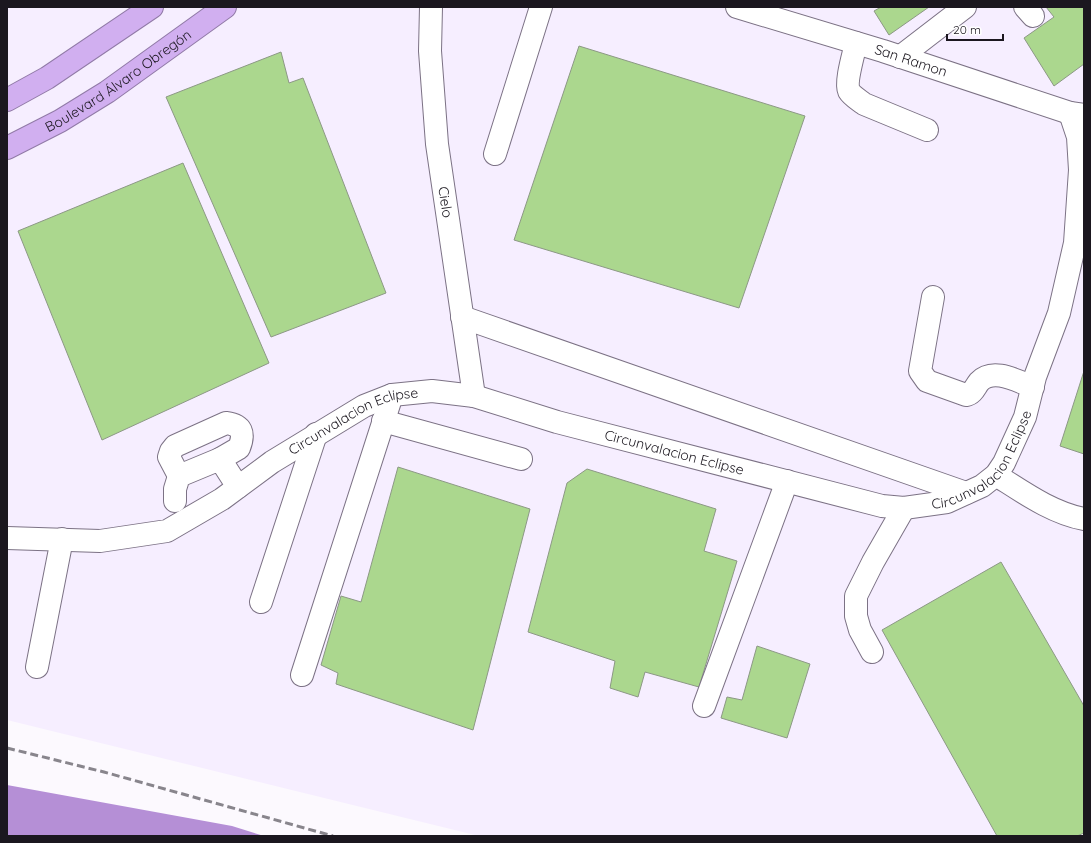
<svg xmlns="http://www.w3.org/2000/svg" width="1091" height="843" font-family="Quicksand,sans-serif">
  <rect width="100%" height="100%" fill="#fcf9fe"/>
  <path fill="#f6eeff" d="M7,7H1084V819L1031,836H479L7,720Z"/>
  <path fill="#b58fd6" d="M7,785L232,826L264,836H7Z"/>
  <g fill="#abd78e" stroke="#8c9885">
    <path d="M881,7H929L889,35L874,11Z"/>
    <path d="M1046,7H1084V64L1054,86L1024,38L1054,17Z"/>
    <path d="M579,46L805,116L739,308L514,240Z"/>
    <path d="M281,52L289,83L303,78L386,293L271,337L166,97Z"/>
    <path d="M183,163L269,363L102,440L18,231Z"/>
    <path d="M1084,371V454L1060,446Z"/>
    <path d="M398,467L530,509L473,730L336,684L338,673L321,665L341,596L361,602Z"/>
    <path d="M587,469L716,509L704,551L737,561L699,687L645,672L638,697L610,688L615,661L528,632L567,483Z"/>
    <path d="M1001,562L1084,706V833L1077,836H997L882,630Z"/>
    <path d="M757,646L810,664L787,738L721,718L727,697L742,700Z"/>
  </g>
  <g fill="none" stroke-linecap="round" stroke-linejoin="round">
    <defs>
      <g id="minor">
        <path id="s1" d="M431,7L430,51L437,144L474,396"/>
        <path id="s2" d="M737,7L883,51L1070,113L1084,115"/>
        <path d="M1025,7L1033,16"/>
        <path d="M856,43C854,53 845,82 849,91C852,96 859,100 864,104L927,130"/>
        <path d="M900,57L965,7"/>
        <path d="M495,154L541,7"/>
        <path d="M933,297L920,371L927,381L966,395C973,394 975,387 979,382C993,367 1017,381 1033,387"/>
        <path d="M462,317L966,493"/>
        <path d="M383,421L521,459"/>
        <path d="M996,475C1023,492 1052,513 1084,519"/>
        <path d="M179,476L169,457L171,451L175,446L226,423C242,425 245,433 239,448L220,459"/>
        <path d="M175,501V489L179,476L220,459L238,487"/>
        <path id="s3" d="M7,538L100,541L167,531L222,499L272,462L364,406L392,395L432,391L474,396L557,422L882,506L904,508L947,502L982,486L996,475L1004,463L1025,417L1035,377L1059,313L1075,243L1080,170L1078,137L1070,113"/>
        <path d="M261,602L316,434"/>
        <path d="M872,652L860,630L856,616V596L873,562L904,508"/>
        <path d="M37,667L62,539"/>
        <path d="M302,675L392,395"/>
        <path d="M704,706L787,481"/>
      </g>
      <g id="highway">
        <path d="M7,100L47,78L152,7"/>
        <path id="s4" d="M7,148L60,121L107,92L225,7"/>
      </g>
    </defs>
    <use href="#minor" stroke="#7c7285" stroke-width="24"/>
    <use href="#highway" stroke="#917aa7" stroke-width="24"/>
    <use href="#minor" stroke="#fff" stroke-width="22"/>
    <use href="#highway" stroke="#d1aff0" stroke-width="22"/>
    <path stroke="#88858c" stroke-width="3" stroke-dasharray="8 4" stroke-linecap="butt" d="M7,748L104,772L333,836"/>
  </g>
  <g text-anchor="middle" stroke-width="3" stroke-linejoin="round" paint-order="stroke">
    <g font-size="14" fill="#1b171f" stroke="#fff">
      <text dy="5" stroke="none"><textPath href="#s2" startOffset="182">San Ramon</textPath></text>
      <text dy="5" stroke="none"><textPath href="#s4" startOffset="130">Boulevard Álvaro Obregón</textPath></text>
      <text dy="5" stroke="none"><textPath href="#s1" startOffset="196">Cielo</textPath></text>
      <text dy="5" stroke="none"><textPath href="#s3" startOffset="379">Circunvalacion Eclipse</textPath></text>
      <text dy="5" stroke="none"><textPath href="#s3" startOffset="715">Circunvalacion Eclipse</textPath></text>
      <text dy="5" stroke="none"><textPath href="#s3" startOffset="1051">Circunvalacion Eclipse</textPath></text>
    </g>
  </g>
  <rect width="1091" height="843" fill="none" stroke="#1b171f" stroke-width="16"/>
  <path d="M947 34v6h56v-6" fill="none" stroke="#1b171f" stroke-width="2"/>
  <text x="953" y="34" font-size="12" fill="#1b171f" stroke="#ffffff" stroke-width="3" paint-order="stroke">20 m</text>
</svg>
